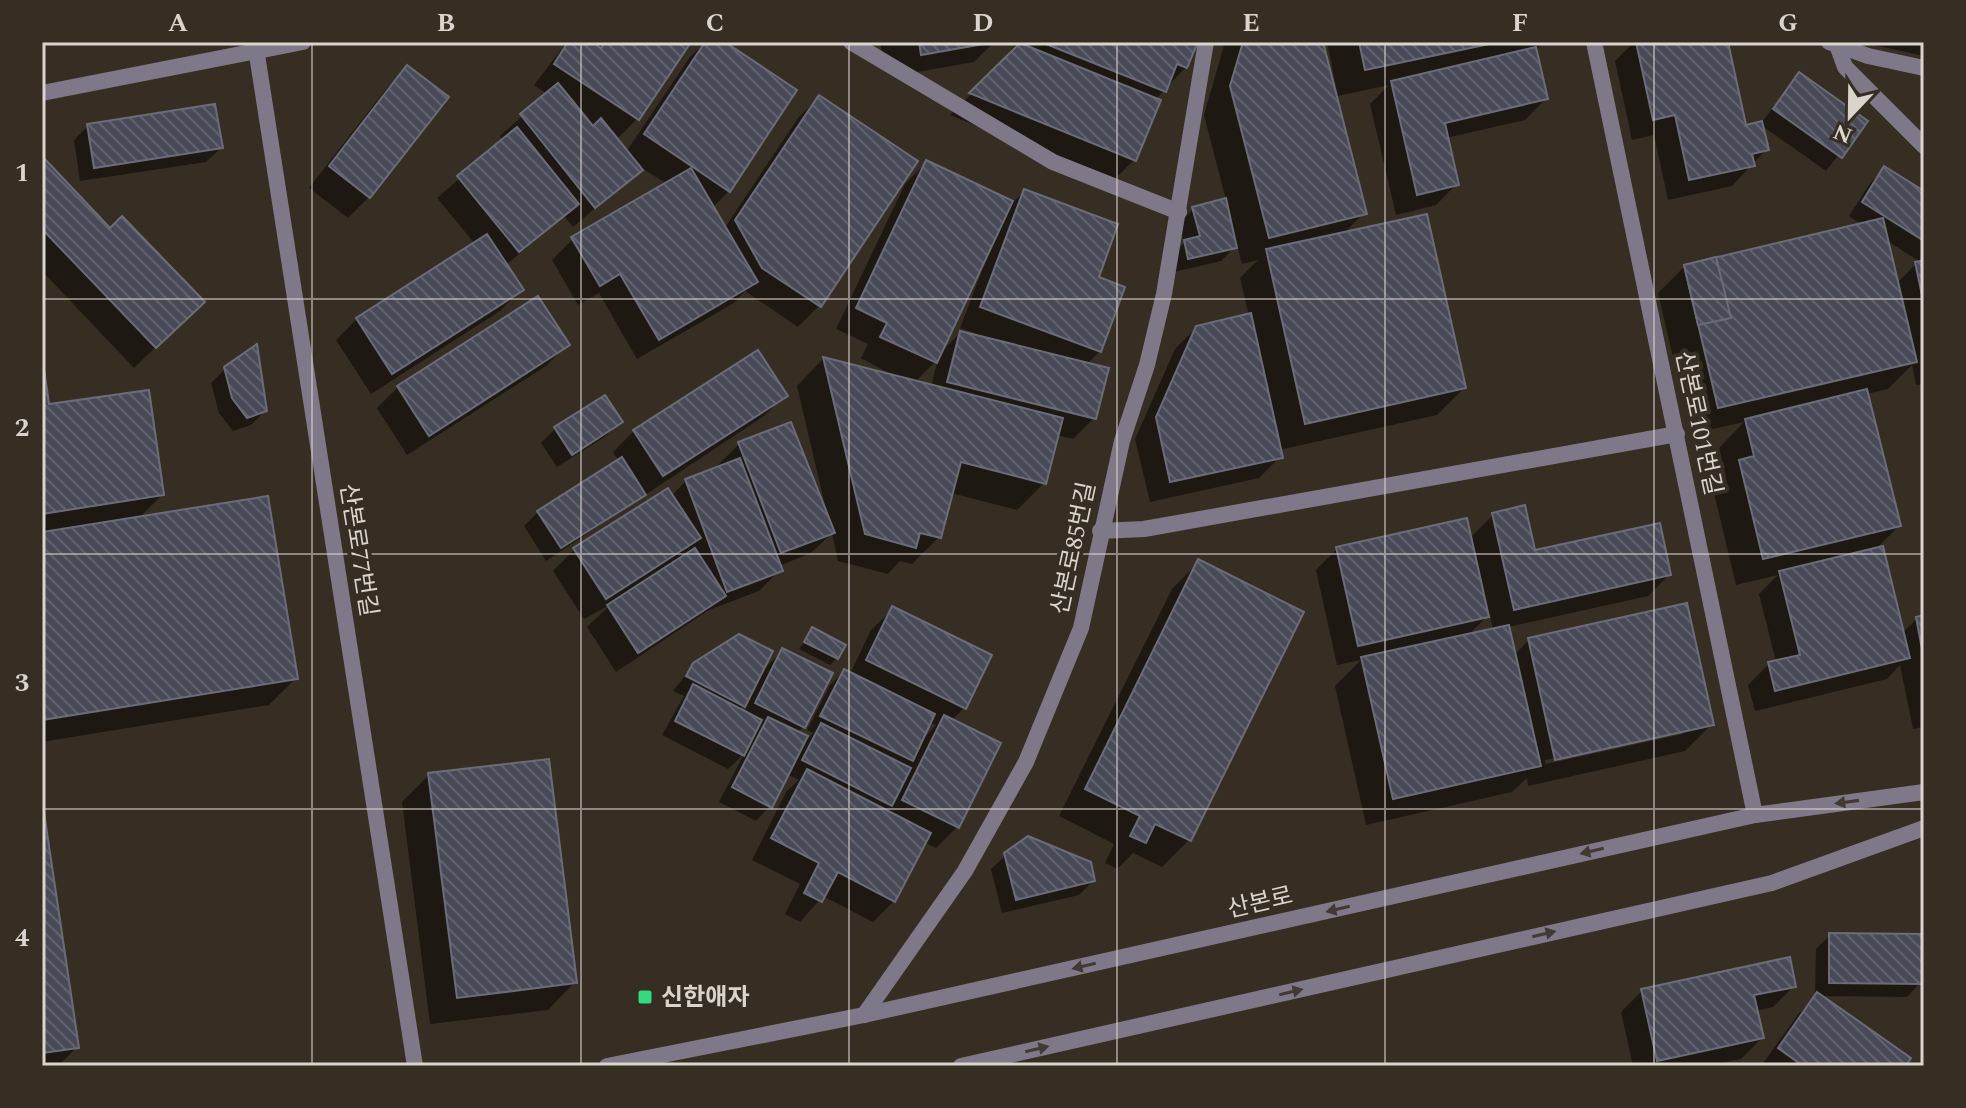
<svg xmlns="http://www.w3.org/2000/svg" width="1966" height="1108" font-family="Spectral,'Noto Sans KR',serif">
  <defs>
    <pattern id="building-back-hatch" width="6" height="6" patternUnits="userSpaceOnUse" patternTransform="scale(2)"><rect width="6" height="6" fill="#494a58"/><path d="M-1 5l2 2M0 0l6 6M5-1l2 2" fill="none" stroke="#63636f"/></pattern>
  </defs>
  <rect width="100%" height="100%" fill="#372e23"/>
  <g fill="#0007" fill-rule="evenodd">
    <path d="M42,42H66L42,47Z"/>
    <path d="M567,42H588L596,47L601,42H688L637,119L616,140L626,152L690,57L705,42H721L729,191L712,208L724,229L798,118L819,97V306L798,327L745,291L734,303L637,359L599,293L578,305L552,260L573,239L667,184L642,168L573,227L564,216L506,265L521,290L500,311L371,394L336,340L357,319L475,244L437,198L503,141L500,136L547,94L534,85Z"/>
    <path d="M880,42H994L974,62L900,75L884,64Z"/>
    <path d="M1017,42H1196L1186,67L1155,100L1158,101L1134,160L1113,181L950,115L1008,58L1005,57Z"/>
    <path d="M1225,42H1320L1364,213L1343,234L1464,388L1437,415L1279,450L1280,457L1259,478L1150,502L1135,439L1175,349L1197,327L1249,316L1240,278L1258,260L1242,264L1237,245L1221,261L1174,272L1171,257L1184,243L1179,223L1194,208L1226,200L1204,115Z"/>
    <path d="M1327,42H1544L1535,51L1546,99L1525,120L1446,138L1457,184L1436,205L1396,215L1370,104L1389,85L1338,96Z"/>
    <path d="M1634,42H1722L1744,127L1761,123L1799,74L1865,121L1826,171L1761,125L1766,150L1732,186L1668,200L1654,135L1632,140L1615,61Z"/>
    <path d="M1870,42H1924V56L1870,44Z"/>
    <path d="M407,68L369,197L348,218L309,188L386,89Z"/>
    <path d="M88,126L221,148L206,162L80,181L74,140Z"/>
    <path d="M42,159L181,323L134,368L42,271Z"/>
    <path d="M926,163L1012,203L1024,192L1096,278L1100,351L1086,365L1094,418L1073,439L1056,435L1044,483L1017,510L951,493L939,537L912,564L900,561L888,574L838,561L832,533L811,553L779,566L780,570L759,591L709,610L616,672L587,627L610,605L584,619L553,571L574,550L671,496L686,481L719,468L718,465L739,444L826,510L797,386L823,359L898,378L861,358L868,344L836,329L905,184ZM978,271L981,273L960,328L976,334L975,337L960,333L939,354ZM938,359L931,387L915,382Z"/>
    <path d="M1885,168L1924,193V384L1916,385L1912,365L1888,389L1866,394L1899,526L1875,550L1902,633L1917,619L1924,617V727L1913,729L1900,665L1887,679L1755,711L1748,685L1769,664L1776,662L1759,594L1778,575L1736,585L1713,489L1726,476L1719,448L1744,422L1691,434L1658,293L1685,266L1862,225L1849,216L1871,182ZM1886,240L1922,263L1916,264L1897,283Z"/>
    <path d="M537,299L567,345L546,366L407,455L377,408L398,387Z"/>
    <path d="M226,368L265,411L251,425L233,431L219,413L211,383Z"/>
    <path d="M42,369L48,407L162,495L138,519L296,678L269,705L42,742Z"/>
    <path d="M785,395L764,416L546,561L524,526L538,512L619,461L613,452L634,431Z"/>
    <path d="M604,398L620,422L606,436L557,467L541,443L555,429Z"/>
    <path d="M1493,515L1534,553L1669,575L1648,596L1508,627L1514,655L1529,640L1712,724L1685,751L1528,786L1527,778L1512,792L1366,825L1335,686L1361,660L1337,665L1316,570L1337,549L1470,538ZM1490,614L1493,631L1467,636ZM1683,730V734L1546,764L1545,760Z"/>
    <path d="M1199,562L1301,613L1189,840L1162,867L1133,853L1117,869L1105,863L1114,844L1059,816L1172,589Z"/>
    <path d="M893,609L964,708L951,721L957,827L936,848L924,842L894,901L873,922L823,896L800,922L785,914L800,884L752,860L786,792L799,780L787,774L770,806L756,821L719,802L744,754L728,769L662,735L684,696L673,691L694,664L762,671L783,650L803,727L797,733L808,739L813,733L807,730L830,685L844,671L850,674L871,630ZM750,699L744,713L739,710ZM929,722L936,725L921,741Z"/>
    <path d="M812,630L837,658L830,665L799,649Z"/>
    <path d="M429,775L575,982L548,1010L430,1024L402,802Z"/>
    <path d="M42,813L77,1047L58,1066H42Z"/>
    <path d="M1006,855L1093,881L1079,895L1002,913L991,869Z"/>
    <path d="M1830,935L1924,936V997L1920,983L1907,997L1820,996L1903,1066H1761L1797,1016L1815,997L1816,949Z"/>
    <path d="M1794,986L1773,1007L1756,1011L1762,1038L1741,1059L1707,1066H1633L1621,1012L1642,991Z"/>
  </g>
  <g fill="url(#building-back-hatch)" stroke="#6b6c7a" stroke-width="2">
    <path d="M568,42H592L601,48L605,42H691L639,120L554,64Z"/>
    <path d="M705,42H725L797,90L730,192L644,134Z"/>
    <path d="M919,42H995L921,55Z"/>
    <path d="M1041,42H1198L1187,68L1177,64L1166,92Z"/>
    <path d="M1243,42H1323L1367,214L1269,238L1230,86Z"/>
    <path d="M1359,42H1499L1365,70Z"/>
    <path d="M1636,42H1728L1746,125L1762,121L1769,150L1752,154L1755,166L1689,180L1675,115L1653,120Z"/>
    <path d="M1020,43L1161,100L1136,161L969,93Z"/>
    <path d="M1536,47L1548,99L1445,123L1459,185L1417,195L1391,81Z"/>
    <path d="M407,65L449,97L370,198L329,166Z"/>
    <path d="M1799,72L1868,121L1842,158L1773,109Z"/>
    <path d="M558,83L593,126L601,118L643,170L595,208L520,114Z"/>
    <path d="M819,95L918,161L821,307L762,268L735,220Z"/>
    <path d="M215,104L223,148L94,168L87,124Z"/>
    <path d="M517,127L579,204L519,252L457,176Z"/>
    <path d="M42,156L110,228L122,216L205,302L156,348L42,229Z"/>
    <path d="M926,160L1013,201L937,363L880,337L887,323L856,308Z"/>
    <path d="M1884,166L1924,191V241L1862,202Z"/>
    <path d="M691,168L758,282L659,340L620,274L600,286L571,237Z"/>
    <path d="M1024,189L1118,224L1099,277L1125,287L1101,352L980,307Z"/>
    <path d="M1226,198L1237,248L1188,259L1184,240L1200,236L1192,207Z"/>
    <path d="M1427,214L1466,388L1305,424L1266,249Z"/>
    <path d="M1883,218L1917,362L1718,408L1684,265Z"/>
    <path d="M487,234L524,290L392,374L356,318Z"/>
    <path d="M1716,257L1731,318L1698,325L1684,265Z"/>
    <path d="M1924,260V305L1915,262Z"/>
    <path d="M538,296L570,345L429,436L397,386Z"/>
    <path d="M1251,313L1283,458L1170,482L1156,417L1196,326Z"/>
    <path d="M960,331L1109,368L1096,419L947,382Z"/>
    <path d="M257,344L267,411L247,418L232,398L224,367Z"/>
    <path d="M758,350L788,396L663,476L633,430Z"/>
    <path d="M42,355L49,404L149,390L164,495L42,514Z"/>
    <path d="M823,357L1063,418L1046,484L961,462L941,538L920,533L916,548L865,534Z"/>
    <path d="M1867,389L1901,526L1763,559L1739,460L1754,456L1745,419Z"/>
    <path d="M605,395L623,422L572,455L554,427Z"/>
    <path d="M791,422L835,533L781,553L738,442Z"/>
    <path d="M622,457L646,495L561,548L537,511Z"/>
    <path d="M740,458L783,571L727,592L685,479Z"/>
    <path d="M668,488L701,538L606,599L573,548Z"/>
    <path d="M268,496L298,679L42,720V532Z"/>
    <path d="M1525,505L1535,550L1660,523L1671,575L1514,610L1492,513Z"/>
    <path d="M1467,518L1489,617L1358,646L1336,547Z"/>
    <path d="M1883,546L1910,658L1775,691L1768,662L1800,655L1779,571Z"/>
    <path d="M695,548L726,596L638,653L607,605Z"/>
    <path d="M1198,559L1304,612L1191,841L1155,824L1146,843L1130,836L1140,816L1085,789Z"/>
    <path d="M1687,603L1714,725L1555,760L1528,638Z"/>
    <path d="M892,606L992,655L966,709L866,660Z"/>
    <path d="M1924,615V660L1916,617Z"/>
    <path d="M1509,625L1541,766L1393,799L1361,657Z"/>
    <path d="M812,627L846,645L838,659L804,642Z"/>
    <path d="M739,634L773,651L745,707L686,676L693,663Z"/>
    <path d="M782,648L833,673L805,728L755,703Z"/>
    <path d="M844,669L935,714L913,761L820,716Z"/>
    <path d="M693,684L762,720L744,756L675,721Z"/>
    <path d="M944,715L1001,743L959,828L902,800Z"/>
    <path d="M768,717L808,736L772,808L732,787Z"/>
    <path d="M821,723L911,768L892,806L802,760Z"/>
    <path d="M549,759L577,983L457,998L428,773Z"/>
    <path d="M807,769L931,833L895,902L838,872L822,902L804,893L819,863L771,838Z"/>
    <path d="M42,799L79,1048L42,1053Z"/>
    <path d="M1028,836L1091,862L1095,881L1016,900L1004,853Z"/>
    <path d="M1829,933L1923,934V984L1829,983Z"/>
    <path d="M1790,957L1796,987L1754,995L1764,1038L1657,1061L1641,989Z"/>
    <path d="M1817,992L1911,1058L1906,1066H1803L1778,1048Z"/>
  </g>
  <g fill="none" stroke-linecap="round" stroke-linejoin="round">
    <g stroke="#7f7889" stroke-width="16">
      <path d="M851,42L1053,162L1179,212"/>
      <path d="M1837,45L1845,67L1924,146"/>
    </g>
    <g stroke="#7f7889" stroke-width="16">
      <path d="M255,42L415,1066"/>
      <path d="M1594,42L1755,815"/>
      <path d="M42,93L303,42"/>
      <path d="M1100,531L1144,529L1677,434"/>
      <path d="M864,1015L965,871L1026,762L1081,628L1122,441L1147,365L1164,294L1206,42"/>
    </g>
    <g stroke="#7f7889" stroke-width="16">
      <path d="M1829,42L1868,56L1924,68"/>
      <path d="M607,1066L864,1015L1755,815L1924,792"/>
      <path d="M961,1066L1772,883L1924,828"/>
    </g>
  </g>
  <defs><path id="oneway-solid" d="M-6-.8H1V-3.2L6.5 0L1 3.2V.8H-6Z" transform="scale(2)"/></defs>
  <g fill="#423932">
    <use href="#oneway-solid" transform="translate(1847 802) rotate(172)"/>
    <use href="#oneway-solid" transform="translate(1592 851) rotate(167)"/>
    <use href="#oneway-solid" transform="translate(1338 909) rotate(167)"/>
    <use href="#oneway-solid" transform="translate(1544 934) rotate(-13)"/>
    <use href="#oneway-solid" transform="translate(1084 966) rotate(167)"/>
    <use href="#oneway-solid" transform="translate(1291 992) rotate(-13)"/>
    <use href="#oneway-solid" transform="translate(1037 1049) rotate(-13)"/>
  </g>
  <path fill="none" stroke="#dad4cd" stroke-width="2" stroke-opacity="0.55" d="M312,42V1066M581,42V1066M849,42V1066M1117,42V1066M1385,42V1066M1654,42V1066M42,299H1924M42,554H1924M42,809H1924"/>
  <rect fill="#36d880" stroke="#372e23" stroke-width="3" x="637" y="989" width="16" height="16" rx="4"/>
  <g text-anchor="middle" stroke-width="8" stroke-linejoin="round" paint-order="stroke">
    <g font-size="24" fill="#dad4cd" stroke="#372e23">
      <text transform="translate(1699 423) rotate(78)" y="8">산본로101번길</text>
      <text transform="translate(1073 548) rotate(-78)" y="8">산본로85번길</text>
      <text transform="translate(359 550) rotate(81)" y="8">산본로77번길</text>
      <text transform="translate(1260 902) rotate(-13)" y="8">산본로</text>
    </g>
    <g font-size="24" font-weight="bold" fill="#dad4cd" stroke="#372e23" text-anchor="start">
      <text x="661" y="1005">신한애자</text>
    </g>
  </g>
  <rect width="1966" height="1108" fill="none" stroke="#372e23" stroke-width="88"/>
  <g transform="translate(1850 116) rotate(202)" stroke="#372e23" stroke-width="6" paint-order="stroke">
  <path d="M0-6L14 30L0 20L-14 30Z" fill="#dad4cd"/>
  <text y="-12" font-size="22" font-weight="bold" text-anchor="middle" fill="#dad4cd">N</text>
  </g>
  <rect x="44" y="44" width="1878" height="1020" fill="none" stroke="#dad4cd" stroke-width="3"/>
  <g font-size="26" text-anchor="middle" font-weight="bold" fill="#dad4cd">
    <text x="178" y="31">A</text>
    <text x="446" y="31">B</text>
    <text x="715" y="31">C</text>
    <text x="983" y="31">D</text>
    <text x="1251" y="31">E</text>
    <text x="1520" y="31">F</text>
    <text x="1788" y="31">G</text>
    <text x="22" y="181">1</text>
    <text x="22" y="436">2</text>
    <text x="22" y="691">3</text>
    <text x="22" y="946">4</text>
  </g>
</svg>
